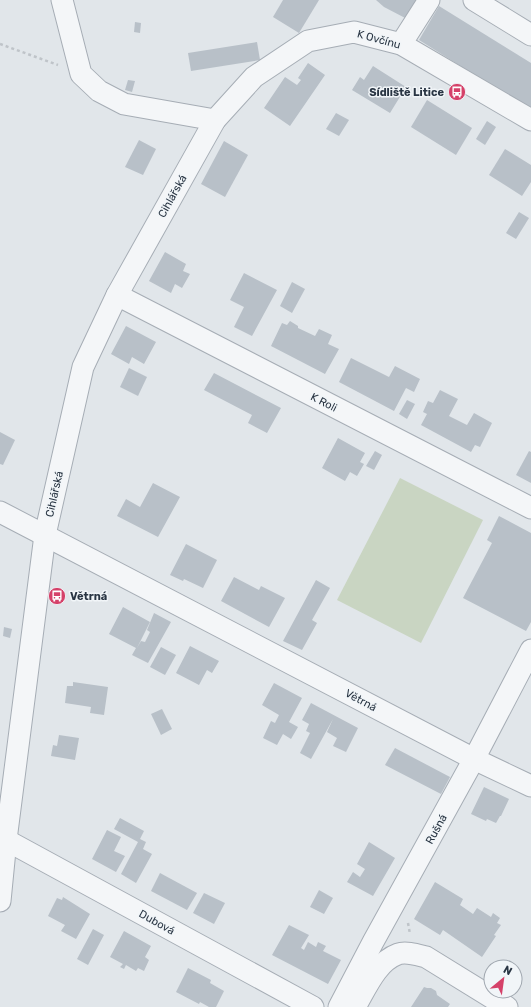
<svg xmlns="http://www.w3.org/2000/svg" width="531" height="1007" font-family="Rubik,sans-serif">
  <rect width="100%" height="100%" fill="#e1e6ea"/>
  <path fill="#c9d5c2" d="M400,478L483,520L421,643L337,600Z"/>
  <g fill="#b8c0c8">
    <path d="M283,0H319L299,33L273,17Z"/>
    <path d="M376,0H421L409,20L384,7Z"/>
    <path d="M439,6L531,63V110L419,40Z"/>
    <path d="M135,22L141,23L140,33L134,32Z"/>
    <path d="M257,42L260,60L191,71L188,53Z"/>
    <path d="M308,63L325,75L290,126L264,108L285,77L297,85L301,80L298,78Z"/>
    <path d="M373,66L406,87L390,113L352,90L360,77L364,80Z"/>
    <path d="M128,80L135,81L132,92L125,90Z"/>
    <path d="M427,100L472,128L456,155L411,127Z"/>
    <path d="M336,113L349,120L339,136L326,129Z"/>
    <path d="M487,121L496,127L485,145L476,139Z"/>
    <path d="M139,140L156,149L143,175L125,167Z"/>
    <path d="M224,141L248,155L225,197L201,184Z"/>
    <path d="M505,149L531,165V182L522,196L489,175Z"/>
    <path d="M519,212L529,218L516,239L506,233Z"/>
    <path d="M165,252L186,264L183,271L190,274L182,288L175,284L171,293L149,281Z"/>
    <path d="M244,273L277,290L252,336L234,327L244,307L230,300Z"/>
    <path d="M292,282L305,289L292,313L280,306Z"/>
    <path d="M290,321L298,326V328L315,336L319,329L332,335L328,344L339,349L325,374L271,346L282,323L287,325Z"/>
    <path d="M126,326L156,342L144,364L132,357L129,364L111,354Z"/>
    <path d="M351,358L389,377L395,366L420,379L414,392L406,388L394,411L339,382Z"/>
    <path d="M129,368L147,377L138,396L120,387Z"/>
    <path d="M214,373L281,408L267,433L248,423L252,415L204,390Z"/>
    <path d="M440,390L458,399L449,416L467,425L474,413L492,423L480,447L475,445L471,452L421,425L427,414L423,412L428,401L433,403Z"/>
    <path d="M407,400L415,404L407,419L399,414Z"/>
    <path d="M0,432L15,440L3,465L0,464Z"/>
    <path d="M338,438L365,453L360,462L364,464L357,476L350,472L345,481L322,468Z"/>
    <path d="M375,451L382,455L374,470L366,466Z"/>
    <path d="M529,451L531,452V483L516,475Z"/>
    <path d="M153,483L180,497L158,537L117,516L126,499L140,507Z"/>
    <path d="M499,516L531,533V622L526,631L463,598L492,543L487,540Z"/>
    <path d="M186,544L217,560L203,588L184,579L183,581L170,575Z"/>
    <path d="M234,577L259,590L261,586L285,598L269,627L221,601Z"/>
    <path d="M316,580L330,588L312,620L317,623L302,650L283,641Z"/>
    <path d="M123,607L150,622L137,648L141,641L145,642L150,632L147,630L154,613L171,622L148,663L132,655L136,648L109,634Z"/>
    <path d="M4,627L12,629L10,638L3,636Z"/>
    <path d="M190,646L219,661L212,673L207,670L199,685L176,673Z"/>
    <path d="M161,647L176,655L165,675L150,667Z"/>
    <path d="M73,682L108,687L104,715L90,713L91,707L65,703L67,686H73Z"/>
    <path d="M274,683L302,698L289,722L298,727L291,739L283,734L277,745L263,738L271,721L275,723L279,715L262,705Z"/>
    <path d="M311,703L358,728L346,752L333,746L337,738L327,732L333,719L311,759L300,753L310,733L306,731L309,724L302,720Z"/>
    <path d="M162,709L172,729L161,735L151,714Z"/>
    <path d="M59,735L79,738L75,760L51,756L53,745L57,746Z"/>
    <path d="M395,748L450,777L441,794L385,765Z"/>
    <path d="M484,787L509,799L501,816H500L496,823L487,819L486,821L471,814Z"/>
    <path d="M120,818L144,831L140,839L146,842L143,849L152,854L136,883L121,874L138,842L114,829Z"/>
    <path d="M107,830L121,837L114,851L125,856L116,872L92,859Z"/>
    <path d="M369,842L395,858L373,896L347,882L353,872L360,877L365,869L357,864Z"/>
    <path d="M160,873L197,893L187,910L151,891Z"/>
    <path d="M435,882L463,899L460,905L473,914L477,908L491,917L493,913L500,918L497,923L501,925L494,935L496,936L482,957L443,930L440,935L414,919Z"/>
    <path d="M319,890L333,898L324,914L310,907Z"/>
    <path d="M204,893L225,903L214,924L193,913Z"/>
    <path d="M63,897L90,914L76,939L61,931L65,925L48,916L57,898L62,900Z"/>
    <path d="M289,925L309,935L301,948L304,950L308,942L316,947L318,942L326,946L323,951L341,960L328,984L272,955Z"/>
    <path d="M93,929L104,935L88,965L77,959Z"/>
    <path d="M124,931L151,946L145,957L149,960L144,971L138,968L136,971L126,965L124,969L120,967L123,964L110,957Z"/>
    <path d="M188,968L211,980L210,983L224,991L216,1007H209L200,1002L199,1004L176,992Z"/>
    <path d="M424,987L427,988H431L436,991L437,995L450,1004L448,1007H411Z"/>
  </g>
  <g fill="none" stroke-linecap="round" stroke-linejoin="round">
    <defs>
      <g id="street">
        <path d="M62,0L81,74L99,91L124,104L215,120"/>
        <path d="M474,0L531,35"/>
        <path d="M401,44L429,0"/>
        <path d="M117,295L531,508"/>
        <path d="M0,512L474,759L531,786"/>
        <path d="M0,838L6,840L313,1007"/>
        <path d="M0,901L6,840L45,535L83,367L117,295L215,120L254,77L308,41L354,32L401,44L531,120"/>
        <path d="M339,1007L373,942L474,759L531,650"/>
        <path d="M355,1007C366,989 376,962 398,954C406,951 418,955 426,957L507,1007"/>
      </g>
    </defs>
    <use href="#street" stroke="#a6adb5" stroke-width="23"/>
    <g stroke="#bfc4c9" stroke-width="2.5" stroke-dasharray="3 3" stroke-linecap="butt">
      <path d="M0,44L58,65"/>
      <path d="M408,923L410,934"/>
    </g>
    <use href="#street" stroke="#f4f6f8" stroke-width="21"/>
  </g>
  <defs>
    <symbol id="bus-disc" viewBox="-11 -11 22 22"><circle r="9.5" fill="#d54169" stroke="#f1f5f8"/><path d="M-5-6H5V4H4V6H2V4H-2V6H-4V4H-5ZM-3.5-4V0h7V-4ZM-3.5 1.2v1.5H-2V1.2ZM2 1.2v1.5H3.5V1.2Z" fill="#fff"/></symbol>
  </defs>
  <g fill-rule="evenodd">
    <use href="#bus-disc" x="447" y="82" width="20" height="20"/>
    <use href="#bus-disc" x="47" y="586" width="20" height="20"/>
  </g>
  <g text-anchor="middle" stroke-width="3" stroke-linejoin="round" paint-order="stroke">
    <g font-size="11" fill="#293543" stroke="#f1f5f8">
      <text transform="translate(379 39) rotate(15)" y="4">K Ovčínu</text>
      <text transform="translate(172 196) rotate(-61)" y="4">Cihlářská</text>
      <text transform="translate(324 402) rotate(27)" y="4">K Roli</text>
      <text transform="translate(54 494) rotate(-77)" y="4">Cihlářská</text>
      <text transform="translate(361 700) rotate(28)" y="4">Větrná</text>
      <text transform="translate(436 829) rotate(-61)" y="4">Rušná</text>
      <text transform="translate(157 922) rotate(29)" y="4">Dubová</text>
    </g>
    <g font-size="11" font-weight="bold" fill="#293543" stroke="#f1f5f8" text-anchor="end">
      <text x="444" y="96">Sídliště Litice</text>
      <text x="70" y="600" text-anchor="start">Větrná</text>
    </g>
  </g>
  <g transform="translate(503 979) rotate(29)"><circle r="19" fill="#f1f5f8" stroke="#a1a8b0"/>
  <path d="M0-3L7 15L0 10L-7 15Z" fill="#d54169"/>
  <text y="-6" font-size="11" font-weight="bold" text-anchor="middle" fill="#293543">N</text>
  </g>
</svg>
